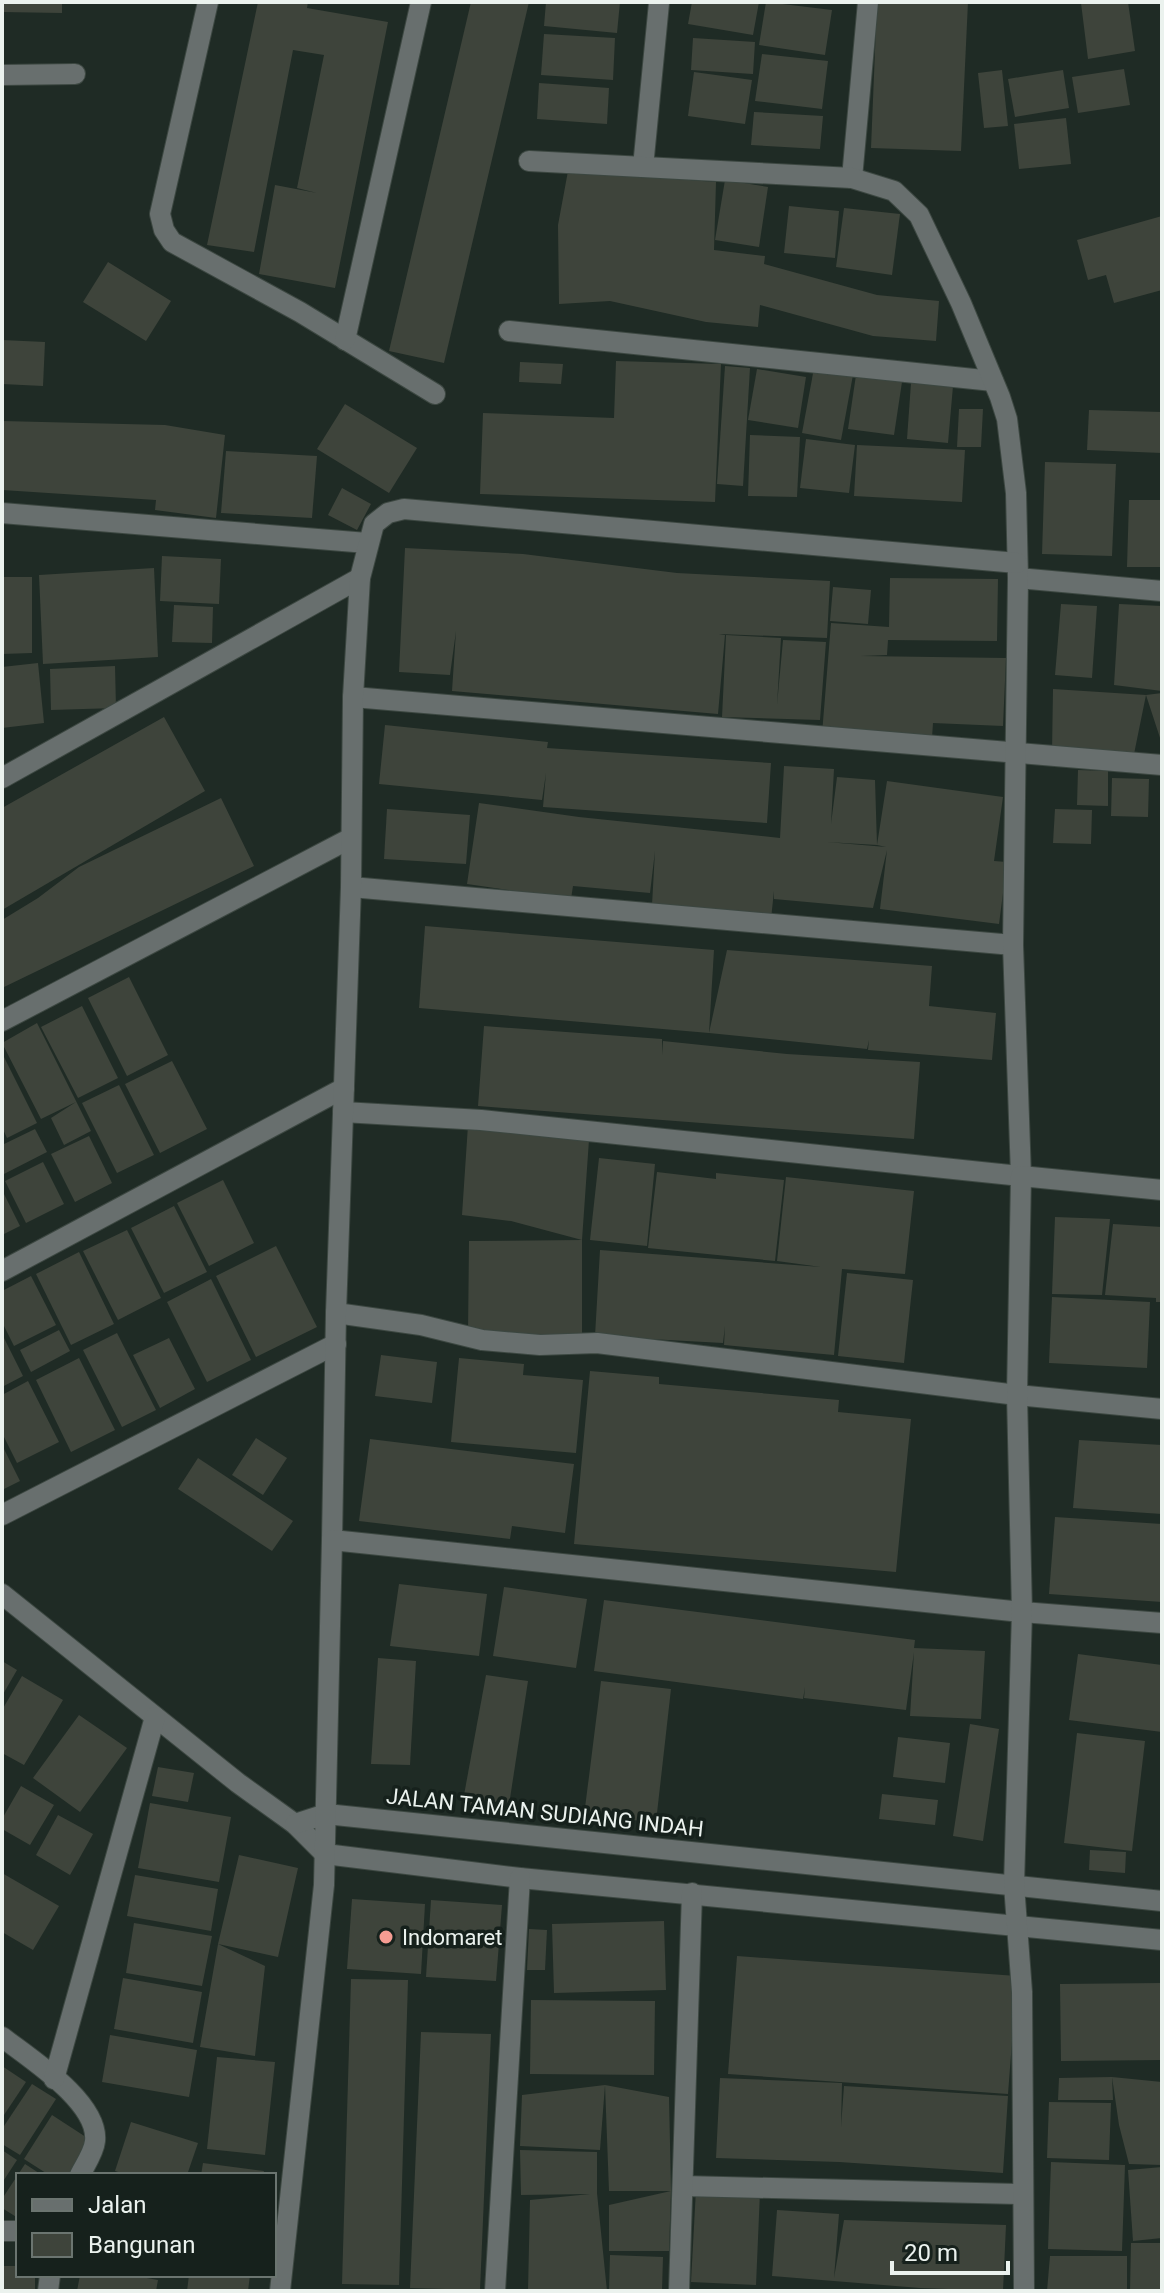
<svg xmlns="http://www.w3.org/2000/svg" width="1164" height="2293" font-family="Roboto,sans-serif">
  <rect width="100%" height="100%" fill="#1f2b25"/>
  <g fill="#3e443b">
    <path d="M2,2H62V13L2,12Z"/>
    <path d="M258,2H308L307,8L388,22L335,288L259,274L275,185L317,193L297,188L324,55L293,50L254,252L207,245Z"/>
    <path d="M471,2H529L444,363L389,351Z"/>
    <path d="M546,2H620L617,33L544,26Z"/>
    <path d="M692,2H759L753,35L688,24Z"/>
    <path d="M766,2L832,10L825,55L759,45Z"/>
    <path d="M877,2H968L961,151L871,148Z"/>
    <path d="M1128,2L1135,51L1088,59L1081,3Z"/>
    <path d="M544,34L615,38L613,80L541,75Z"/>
    <path d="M693,38L755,42L753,74L691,70Z"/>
    <path d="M762,54L828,61L822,109L755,101Z"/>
    <path d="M1124,69L1130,105L1078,113L1072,77Z"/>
    <path d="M1002,70L1008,126L984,128L978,73Z"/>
    <path d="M1063,70L1069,108L1015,117L1008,79Z"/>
    <path d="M694,72L752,80L745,124L688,116Z"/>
    <path d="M539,83L609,88L607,124L537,119Z"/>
    <path d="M754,112L823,116L820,149L751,145Z"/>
    <path d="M1066,118L1071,164L1019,169L1014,124Z"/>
    <path d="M568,171L716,182L714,250L765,256L764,264L877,295L939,301L936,341L873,336L760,305L758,327L706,322L610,301L559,304L558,225Z"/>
    <path d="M725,180L768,187L759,247L715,240Z"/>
    <path d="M789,206L839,211L835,258L784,253Z"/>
    <path d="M844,208L900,214L892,275L836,267Z"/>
    <path d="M1162,216V290L1114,303L1106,275L1088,280L1077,240Z"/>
    <path d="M108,262L171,301L146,341L83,302Z"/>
    <path d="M2,340L45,342L43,386L2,384Z"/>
    <path d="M616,361L721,364L715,502L480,494L483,413L614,418Z"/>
    <path d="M520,362L563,364L561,384L519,382Z"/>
    <path d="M725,366L750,368L743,486L717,484Z"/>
    <path d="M814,368L853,375L841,440L802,433Z"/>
    <path d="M757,369L806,377L798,428L748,420Z"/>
    <path d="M856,375L902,382L894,435L848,429Z"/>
    <path d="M911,383L953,386L948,443L907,439Z"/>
    <path d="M345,404L417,448L389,493L317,449Z"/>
    <path d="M959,409H983L981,447H957Z"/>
    <path d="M1089,410L1162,412V453L1087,450Z"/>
    <path d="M2,421L165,425L225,435L216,518L155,510L156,500L2,490Z"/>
    <path d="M750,435L800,437L797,497L748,496Z"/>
    <path d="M806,439L855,445L849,493L800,488Z"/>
    <path d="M857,445L965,450L962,502L854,496Z"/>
    <path d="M226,451L317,456L312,518L221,513Z"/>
    <path d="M1045,462L1116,464L1112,556L1042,554Z"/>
    <path d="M342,488L371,504L357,530L328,515Z"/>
    <path d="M1129,500H1162V567H1127Z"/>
    <path d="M405,548L523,554L677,573L830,581L827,638L719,634L725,635L718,714L452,691L456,631L450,675L399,672Z"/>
    <path d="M162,556L221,559L219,604L160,601Z"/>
    <path d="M154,568L158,657L43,664L39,575Z"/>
    <path d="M2,577H32V653L2,654Z"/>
    <path d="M890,578L998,579L997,641L888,640L887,655L861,656L1006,658L1003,726L933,723L932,738L822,734L831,623L889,627Z"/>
    <path d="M833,587L871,590L868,624L830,621Z"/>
    <path d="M1061,604L1097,606L1092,678L1055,675Z"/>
    <path d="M1119,604L1162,606V691L1114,685Z"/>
    <path d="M174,605L213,607L212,643L172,642Z"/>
    <path d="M726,635L781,638L777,705L783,640L826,642L820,720L722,717Z"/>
    <path d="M38,663L44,723L2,728V667Z"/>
    <path d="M115,666L116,708L51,710L50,669Z"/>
    <path d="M1053,689L1146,695L1162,693V744L1146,695L1134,754L1052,752Z"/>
    <path d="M164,717L205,791L2,910V808Z"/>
    <path d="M385,725L548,742L547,748L771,763L767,823L543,807L546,773L542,800L379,784Z"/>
    <path d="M784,766L834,769L831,824L837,777L875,780L877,845L827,842L886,847L877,845L887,781L1003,797L994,861L1007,862L999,924L880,909L887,850L873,908L774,899V891L771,919L652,905L655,851L650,893L573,886L571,899L467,884L479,803L579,817L780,838Z"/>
    <path d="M1078,770L1108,771V806L1077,805Z"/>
    <path d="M1112,778L1149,779L1148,817L1111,816Z"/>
    <path d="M221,798L254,866L2,988V920L38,898L79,867Z"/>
    <path d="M387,809L470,815L466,864L384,859Z"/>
    <path d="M1055,809L1092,810L1091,844L1053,843Z"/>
    <path d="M425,926L714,950L709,1033L419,1008Z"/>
    <path d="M727,950L932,966L929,1006L996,1013L992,1060L868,1050L869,1040L867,1049L709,1033Z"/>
    <path d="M129,977L168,1055L127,1076L88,998Z"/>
    <path d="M82,1006L118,1078L78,1098L41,1027Z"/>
    <path d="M37,1023L91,1131L64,1145L51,1118L76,1102L41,1119L2,1043Z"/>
    <path d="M484,1026L662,1039V1055L663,1041L787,1054L920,1062L914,1139L478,1106Z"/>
    <path d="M2,1053L37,1123L7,1138L2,1127Z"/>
    <path d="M172,1061L207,1129L160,1153L125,1084Z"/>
    <path d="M119,1085L154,1155L117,1173L82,1103Z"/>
    <path d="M468,1125L589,1140L582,1240V1339L534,1334H468L469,1241L582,1240L511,1221L462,1215Z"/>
    <path d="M35,1129L47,1152L2,1175V1145Z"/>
    <path d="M89,1136L112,1183L75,1202L51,1154Z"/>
    <path d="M599,1158L655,1164L647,1246L590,1240Z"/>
    <path d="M43,1162L64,1204L26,1223L5,1181Z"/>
    <path d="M657,1172L716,1179V1173L784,1180L775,1261L648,1248Z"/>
    <path d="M786,1177L914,1191L905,1274L842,1269L834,1355L724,1345L725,1326L723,1343L595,1336L600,1250L821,1267L777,1261Z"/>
    <path d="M223,1180L254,1243L209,1266L177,1203Z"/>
    <path d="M2,1190L20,1226L2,1235Z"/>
    <path d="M174,1206L207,1272L164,1293L131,1228Z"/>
    <path d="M1055,1217L1110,1219L1102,1295L1052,1294Z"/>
    <path d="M1113,1224L1162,1227V1302H1156V1298L1105,1295Z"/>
    <path d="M127,1230L161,1298L118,1320L83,1251Z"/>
    <path d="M276,1246L317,1327L256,1357L216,1276Z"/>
    <path d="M79,1252L114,1324L71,1345L36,1274Z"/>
    <path d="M847,1273L913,1280L904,1363L838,1356Z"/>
    <path d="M31,1276L56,1325L14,1346L2,1322V1291Z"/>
    <path d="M211,1279L251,1360L207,1382L167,1302Z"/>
    <path d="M1052,1297L1150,1302L1147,1368L1049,1363Z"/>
    <path d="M59,1330L70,1351L31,1372L20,1350Z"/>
    <path d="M117,1333L156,1410L122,1427L83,1350Z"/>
    <path d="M2,1334L23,1376L2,1387Z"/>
    <path d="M169,1338L195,1389L160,1408L133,1355Z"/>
    <path d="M381,1355L437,1362L432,1403L375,1396Z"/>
    <path d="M79,1358L115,1430L71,1452L36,1380Z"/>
    <path d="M459,1358L524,1364L523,1375L583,1380L576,1453L451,1442Z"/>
    <path d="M590,1371L659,1377V1384L839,1400L838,1412L911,1419L896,1572L574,1544Z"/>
    <path d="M28,1381L59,1442L17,1463L2,1433V1395Z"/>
    <path d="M256,1438L287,1458L263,1495L232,1475Z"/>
    <path d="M370,1439L574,1464L565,1533L512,1526L510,1539L359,1521Z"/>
    <path d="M1079,1440L1162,1445V1514L1073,1508Z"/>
    <path d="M2,1445L20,1481L2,1490Z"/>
    <path d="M198,1458L293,1521L272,1551L178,1489Z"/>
    <path d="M1055,1517L1162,1524V1602L1049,1594Z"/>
    <path d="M399,1584L487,1594L479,1656L390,1646Z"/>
    <path d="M504,1587L587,1599L576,1668L493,1656Z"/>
    <path d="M604,1600L915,1640L914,1648L985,1651L981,1719L910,1716L914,1652L906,1710L804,1698L805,1687L803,1699L594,1671Z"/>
    <path d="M1078,1654L1162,1665V1732L1069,1720Z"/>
    <path d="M378,1658L416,1661L410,1765L371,1764Z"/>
    <path d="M2,1661L17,1670L2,1696Z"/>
    <path d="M486,1675L528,1681L509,1805L462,1806Z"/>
    <path d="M22,1676L63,1700L24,1765L2,1753V1710Z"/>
    <path d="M601,1681L671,1689L656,1822L584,1816Z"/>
    <path d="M79,1715L127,1748L80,1812L33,1778Z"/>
    <path d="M970,1724L999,1729L983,1841L953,1836Z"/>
    <path d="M1077,1733L1145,1741L1132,1851L1064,1843Z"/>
    <path d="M898,1737L950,1743L945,1783L893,1777Z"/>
    <path d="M158,1767L194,1773L188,1802L152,1796Z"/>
    <path d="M21,1786L54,1805L30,1845L2,1829V1819Z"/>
    <path d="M882,1794L938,1800L935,1825L879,1819Z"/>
    <path d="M150,1803L231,1817L219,1882L138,1868Z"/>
    <path d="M58,1815L93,1834L70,1875L36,1855Z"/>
    <path d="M1090,1850L1126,1852L1125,1873L1089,1870Z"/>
    <path d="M239,1855L298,1868L278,1957L218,1944L265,1966L255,2056L200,2047L218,1944Z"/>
    <path d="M2,1873L59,1906L33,1950L2,1932Z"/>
    <path d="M135,1875L218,1889L211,1931L127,1916Z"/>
    <path d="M352,1899L425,1904L421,1974L347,1969Z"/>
    <path d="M431,1900L502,1905L496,1981L426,1977Z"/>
    <path d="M664,1921L666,1990L554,1993L552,1924Z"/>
    <path d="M134,1923L212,1936L202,1986L126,1973Z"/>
    <path d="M529,1929L547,1930L545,1970H527Z"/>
    <path d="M737,1956L1017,1976L1008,2094L728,2074Z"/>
    <path d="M123,1978L202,1992L193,2043L114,2029Z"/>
    <path d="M351,1979L408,1980L399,2285L342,2284Z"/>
    <path d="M1162,1983V2060L1061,2061L1060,1984Z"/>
    <path d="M531,2000L655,2001L654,2075L530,2074Z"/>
    <path d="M421,2032L491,2034L480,2290L410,2288Z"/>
    <path d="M110,2035L197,2050L189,2097L102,2082Z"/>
    <path d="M217,2057L275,2062L265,2155L207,2149Z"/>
    <path d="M2,2066L26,2082L2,2118Z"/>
    <path d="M1112,2077L1162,2082V2165L1129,2164L1119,2125L1112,2077L1113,2100H1058L1059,2078Z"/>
    <path d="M720,2078L842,2083L841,2127L844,2086L1008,2096L1003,2173L839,2162L716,2158Z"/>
    <path d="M32,2084L56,2099L20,2155L2,2144V2129Z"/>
    <path d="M605,2085L600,2150L520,2146L522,2095Z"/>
    <path d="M605,2085L669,2097L671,2191H609Z"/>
    <path d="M1049,2102L1111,2103L1109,2160L1047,2158Z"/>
    <path d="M52,2115L92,2141L70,2175H49L24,2159Z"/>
    <path d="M131,2122L198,2143L187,2175H128L115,2171Z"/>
    <path d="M2,2150L17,2160L2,2183Z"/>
    <path d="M520,2150L597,2152V2193L607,2291H528L530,2200L590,2194L521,2195Z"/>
    <path d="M1051,2162L1125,2165L1122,2251L1048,2249Z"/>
    <path d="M203,2163L264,2171L263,2175H201Z"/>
    <path d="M25,2164L42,2175H18V2218L2,2208V2199Z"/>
    <path d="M1162,2167V2238L1133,2241L1128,2170Z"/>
    <path d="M696,2189L760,2192L756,2285L691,2282Z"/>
    <path d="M671,2191L669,2251H609V2205Z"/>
    <path d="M777,2210L839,2214L834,2278L844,2220L1006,2225L1003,2291L920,2288L772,2276Z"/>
    <path d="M1131,2243H1162V2291H1130Z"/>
    <path d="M610,2255L663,2257L662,2291H609Z"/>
    <path d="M1050,2256H1127V2291H1047Z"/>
    <path d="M2,2266H18V2275H35V2291H2Z"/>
    <path d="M80,2275H130L158,2280L156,2291H77Z"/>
    <path d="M189,2275H250L248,2291H187Z"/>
  </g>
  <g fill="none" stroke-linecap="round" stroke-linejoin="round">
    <defs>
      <g id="street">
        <path d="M208,2L160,214L164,230L172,242L300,312L435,394"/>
        <path d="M2,75L75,74"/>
        <path d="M643,167L659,3"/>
        <path d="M852,178L868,2"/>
        <path d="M509,331L993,381"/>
        <path d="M345,340L421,2"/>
        <path d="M2,513L367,543"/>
        <path d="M1018,578L1162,591"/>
        <path d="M353,697L1162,765"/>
        <path d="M2,778L360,578"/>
        <path d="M351,887L1013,945"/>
        <path d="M2,1021L351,838"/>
        <path d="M343,1112L481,1120L1021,1176L1013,945L1018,578L1016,493L1007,419L1000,397L961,303L919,215L894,191L852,178L529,161"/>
        <path d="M2,1271L344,1088"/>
        <path d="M336,1313L421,1325L482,1340L540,1345L597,1343L1017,1395L1162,1409"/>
        <path d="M2,1515L336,1344"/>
        <path d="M332,1540L336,1313L351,887L353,697L360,578L374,524L388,513L404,509L1017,563"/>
        <path d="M2,1594L238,1783L295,1824L325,1854L520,1878L1162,1940"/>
        <path d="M295,1824L326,1814L1162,1901"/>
        <path d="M2,2037C29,2058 99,2102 95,2141C94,2152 85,2165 80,2175"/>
        <path d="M54,2079L155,1717"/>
        <path d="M683,2186L1023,2194"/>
        <path d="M2,2231H18"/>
        <path d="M48,2291L50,2275"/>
        <path d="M280,2291L324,1885L332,1540L1022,1612L1162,1623"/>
        <path d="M495,2291L520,1878"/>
        <path d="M679,2291L692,1893"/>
        <path d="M1024,2291L1022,1992L1014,1885L1022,1612L1017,1395L1021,1176L1162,1190"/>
      </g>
    </defs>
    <use href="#street" stroke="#3c4741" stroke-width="22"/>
    <use href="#street" stroke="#686f6e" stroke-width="20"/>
  </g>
  <circle fill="#f59c92" stroke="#16211c" stroke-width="3" cx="386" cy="1937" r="8"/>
  <g text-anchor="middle" stroke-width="7" stroke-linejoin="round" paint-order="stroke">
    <g font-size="22" fill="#ebf2ee" stroke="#16211c">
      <text transform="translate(545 1812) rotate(6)" y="8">JALAN TAMAN SUDIANG INDAH</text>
    </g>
    <g font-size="22" fill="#ebf2ee" stroke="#16211c" text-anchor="start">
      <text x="402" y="1945">Indomaret</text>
    </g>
  </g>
  <rect width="1164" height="2293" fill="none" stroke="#ebf2ee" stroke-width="8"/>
  <rect x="16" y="2173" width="260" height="104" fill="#16211c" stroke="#6b7570" stroke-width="2"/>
  <rect x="32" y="2199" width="40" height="12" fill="#686f6e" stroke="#6b7570" stroke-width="2"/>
  <text x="88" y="2213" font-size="24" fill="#ebf2ee">Jalan</text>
  <rect x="32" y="2233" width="40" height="24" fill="#3e443b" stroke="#6b7570" stroke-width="2"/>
  <text x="88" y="2253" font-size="24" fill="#ebf2ee">Bangunan</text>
  <path d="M892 2261v12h116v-12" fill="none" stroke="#ebf2ee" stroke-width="4"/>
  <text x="904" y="2261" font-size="24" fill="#ebf2ee" stroke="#16211c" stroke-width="6" paint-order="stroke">20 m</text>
</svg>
